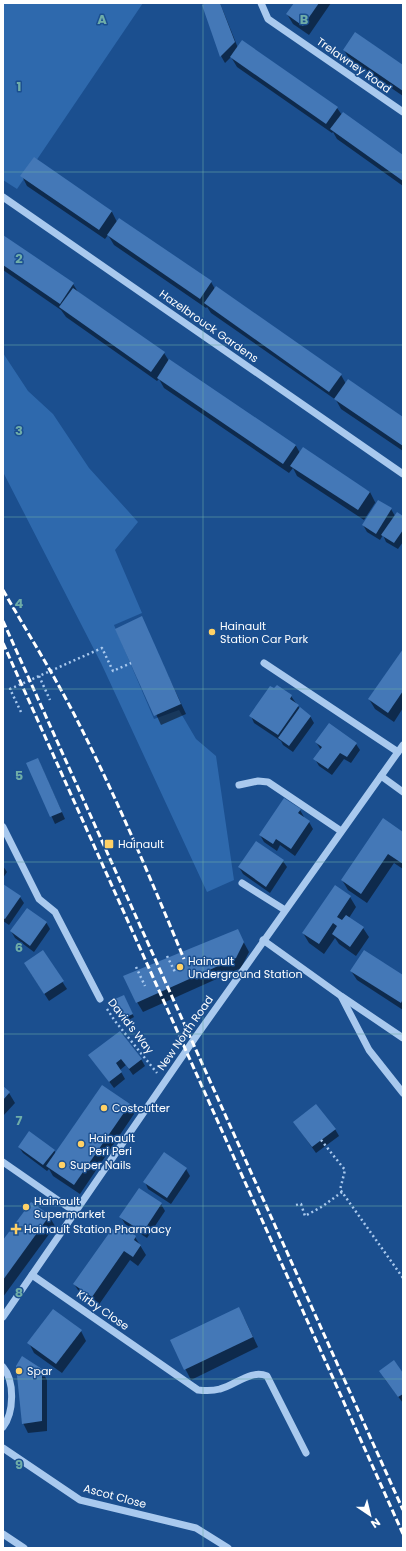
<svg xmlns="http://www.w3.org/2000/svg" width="406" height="1551" font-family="Poppins,sans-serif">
  <rect width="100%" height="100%" fill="#1b4f8f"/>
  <g fill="#2e69ad">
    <path d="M3,3H143L17,189L3,180Z"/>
    <path d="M3,353L28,391L53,414L89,468L138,522L115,550L142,613L114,625L154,719L179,710L196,739L216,756L234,880L207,892L101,663L3,472Z"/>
  </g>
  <g fill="#0007">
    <path d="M208,3H220L238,48L243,42L337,108L342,115L403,156V186L337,139L333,132L332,133L237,67L231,57L225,63L221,56L203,5Z"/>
    <path d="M295,3H331L309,35L293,24L287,14Z"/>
    <path d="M344,50L403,66V96L350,60Z"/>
    <path d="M34,158L112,212L117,222L119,219L211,282L215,289L341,375L346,384L403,418V451L341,409L336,400L211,313L207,307L206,308L114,245L108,235L105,239L27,186L22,176Z"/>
    <path d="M3,237L73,284L78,292L164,353L169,361L296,446L300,453L370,492L376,504L391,509L395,516L403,517V542L398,549L386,542L383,535L380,540L367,532L363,525L376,504L375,503L364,520L297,476L293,468L289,473L164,388L159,379L157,381L66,317L61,310L3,270Z"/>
    <path d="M141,618L186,714L161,725L117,629Z"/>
    <path d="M403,651V708L394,722L375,709L369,699Z"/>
    <path d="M291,696L300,709L310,716L314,723L293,752L283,745L281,741L254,723L251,716Z"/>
    <path d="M316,742L356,744L360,750L351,763L344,759L332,775L319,766L315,759L321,750Z"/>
    <path d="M38,759L65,819L55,824L28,764Z"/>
    <path d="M284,799L300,810L304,817V818L309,822L313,829L295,856L280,845L277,851L264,842L260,835Z"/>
    <path d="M403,833V869L394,863L367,903L348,890L342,880Z"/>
    <path d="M283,861L287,867L270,893L243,874L239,867Z"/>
    <path d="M3,866L7,872L3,878Z"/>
    <path d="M3,886L20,897L24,903L9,925L3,921Z"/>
    <path d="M335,887L350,897L356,907L349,918L363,928L369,937L356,956L339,944L335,938L324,954L309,943L303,933Z"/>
    <path d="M46,922L50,929L34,952L15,938L11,931Z"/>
    <path d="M237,930L249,952L241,968L143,1012L137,1002Z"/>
    <path d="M43,952L67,989L49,1001L29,970Z"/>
    <path d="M351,971L403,976V1010L357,980Z"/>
    <path d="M117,999H125L134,1017L127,1021Z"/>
    <path d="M89,1055L141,1059L145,1066L133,1075L126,1065L120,1070L125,1079L114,1088Z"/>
    <path d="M3,1088L9,1093L15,1103L3,1116Z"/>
    <path d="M129,1105L134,1114L80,1194L53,1176L49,1169L47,1171L23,1153L19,1147L54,1150L56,1154Z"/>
    <path d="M294,1122L335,1129L339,1136L316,1153Z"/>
    <path d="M186,1169L190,1176L171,1204L148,1189L145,1182Z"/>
    <path d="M161,1204L165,1211L147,1238L125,1224L121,1217Z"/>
    <path d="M49,1216L55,1226L3,1297V1242Z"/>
    <path d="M135,1237L146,1255L138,1266L130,1260L98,1306L80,1293L74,1284Z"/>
    <path d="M244,1318L258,1347L191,1380L171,1341Z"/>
    <path d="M81,1331L86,1341L62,1373L34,1353L29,1343Z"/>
    <path d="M41,1370L47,1380V1431L28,1433L23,1423Z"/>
    <path d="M403,1374V1403L384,1378Z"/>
  </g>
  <g fill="#4478b7">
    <path d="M206,3H220L235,42L220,57L202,5Z"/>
    <path d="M294,3H319L303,26L286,14Z"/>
    <path d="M355,32L403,65V91L343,50Z"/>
    <path d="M242,40L338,107L326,124L230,57Z"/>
    <path d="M343,112L403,155V181L330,129Z"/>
    <path d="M34,157L112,211L99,230L20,176Z"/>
    <path d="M119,218L212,281L200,299L107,235Z"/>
    <path d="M3,235L74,283L60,304L3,265Z"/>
    <path d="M216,286L342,374L329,392L204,303Z"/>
    <path d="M73,288L165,352L151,372L59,307Z"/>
    <path d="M169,359L296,445L283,464L157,378Z"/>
    <path d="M348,379L403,417V446L334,399Z"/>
    <path d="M303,447L370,492L358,510L290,466Z"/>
    <path d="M378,500L392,508L376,534L362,525Z"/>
    <path d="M397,512L403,516V530L394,543L381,535Z"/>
    <path d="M142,616L181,704L154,716L115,629Z"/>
    <path d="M403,649V691L388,713L368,699Z"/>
    <path d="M277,685L292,695L290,699L299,705L278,735L249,716L270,686L274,688Z"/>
    <path d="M300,707L311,716L289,746L278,738Z"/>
    <path d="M329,723L357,743L347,757L340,753L328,769L313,759L322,747L315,742Z"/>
    <path d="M38,758L62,812L50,817L26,763Z"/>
    <path d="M284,798L301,809L298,813L310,821L291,849L276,839L273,844L259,835Z"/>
    <path d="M383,818L403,832V864L388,854L361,894L341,880Z"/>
    <path d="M256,841L284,860L266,887L238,867Z"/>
    <path d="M3,884L21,896L5,919L3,918Z"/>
    <path d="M335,885L351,896L337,917L342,920L346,915L364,927L350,947L332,934L337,926L333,923L319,944L302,933Z"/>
    <path d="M27,908L47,922L30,946L10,931Z"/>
    <path d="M238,929L244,942L236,958L136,1003L123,976Z"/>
    <path d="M43,950L64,981L44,994L24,963Z"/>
    <path d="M364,950L403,975V999L401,1003L350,971Z"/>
    <path d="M124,995L133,1014L124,1018L115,999Z"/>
    <path d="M120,1031L142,1059L129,1069L121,1059L116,1063L122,1072L109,1082L88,1055Z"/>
    <path d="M102,1085L130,1104L74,1185L46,1166Z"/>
    <path d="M3,1086L10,1092L3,1100Z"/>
    <path d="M316,1104L336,1129L312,1147L293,1122Z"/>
    <path d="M29,1131L55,1150L43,1165L18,1147Z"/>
    <path d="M164,1152L187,1168L167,1198L143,1182Z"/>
    <path d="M139,1188L162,1203L143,1232L119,1217Z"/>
    <path d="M31,1202L50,1215L3,1280V1240Z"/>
    <path d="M120,1225L136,1236L134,1240L141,1245L133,1257L124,1251L92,1297L73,1284L112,1229L115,1231Z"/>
    <path d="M239,1307L253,1337L184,1370L170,1340Z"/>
    <path d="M53,1309L82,1330L56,1364L27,1343Z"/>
    <path d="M22,1356L42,1369V1421L22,1424L16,1366Z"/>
    <path d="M394,1360L403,1373V1394L398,1397L379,1371Z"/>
  </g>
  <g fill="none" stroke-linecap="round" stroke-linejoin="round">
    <g stroke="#a9c9ee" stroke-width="2.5" stroke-dasharray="2 3" stroke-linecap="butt">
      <path d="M39,676L50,700"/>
      <path d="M21,712L10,689L102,648L113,671L131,663"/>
      <path d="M167,956L175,972"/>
      <path d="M136,967L145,986"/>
      <path d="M107,1009L115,1021L157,1073"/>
      <path d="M321,1140L345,1170L340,1190L342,1192"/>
      <path d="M296,1205L301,1204L305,1216L323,1206L342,1192L403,1278"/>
    </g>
    <g stroke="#a9c9ee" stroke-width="7">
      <path d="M261,3L268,19L403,112"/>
      <path d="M3,197L403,474"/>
      <path d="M264,663L398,752"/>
      <path d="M381,776L403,792"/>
      <path d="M239,785L258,781L268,782L341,831"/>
      <path d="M3,827L39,899L55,912L100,999"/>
      <path d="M242,883L285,910"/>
      <path d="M263,940L341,996L403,1038"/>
      <path d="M342,998L369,1050L403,1093"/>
      <path d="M3,1162L75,1212"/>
      <path d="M32,1275L198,1390C206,1391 213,1391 220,1389C236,1385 251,1369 267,1376L306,1453"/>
      <path d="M3,1317L197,1035L403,745"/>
      <path d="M3,1367C15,1381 14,1413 3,1427"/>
      <path d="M3,1448L80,1500L196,1528L228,1548"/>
      <path d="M3,1534L24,1548"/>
    </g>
    <g stroke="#fff" stroke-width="3" stroke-dasharray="7 3" stroke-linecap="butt">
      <path d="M3,590C27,632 53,673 75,716C115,794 150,877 184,959"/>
      <path d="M3,621L403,1510"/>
      <path d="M3,643L403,1534"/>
    </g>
  </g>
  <path fill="none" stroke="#6fada8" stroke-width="1" stroke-opacity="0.55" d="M203,3V1548M3,172H403M3,345H403M3,517H403M3,689H403M3,862H403M3,1034H403M3,1206H403M3,1379H403"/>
  <g fill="#ffd166" stroke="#1b4f8f" stroke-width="1.5">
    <circle cx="212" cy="632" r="4"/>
    <rect x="104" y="839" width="10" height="10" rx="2"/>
    <circle cx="180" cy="967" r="4"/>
    <circle cx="104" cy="1108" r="4"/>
    <circle cx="81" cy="1144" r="4"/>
    <circle cx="62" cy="1165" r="4"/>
    <circle cx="26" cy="1207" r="4"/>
    <path d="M14 1223h4v4h4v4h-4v4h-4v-4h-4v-4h4z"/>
    <circle cx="19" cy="1371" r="4"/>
  </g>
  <g text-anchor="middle" stroke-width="3" stroke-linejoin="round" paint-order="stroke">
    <g font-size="11" fill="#fff" stroke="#1b4f8f">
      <text transform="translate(354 65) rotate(35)" y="4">Trelawney Road</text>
      <text transform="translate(209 326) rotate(35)" y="4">Hazelbrouck Gardens</text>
      <text transform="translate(131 1026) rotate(52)" y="4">David's Way</text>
      <text transform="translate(185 1033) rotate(-55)" y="4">New North Road</text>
      <text transform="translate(103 1310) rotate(35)" y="4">Kirby Close</text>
      <text transform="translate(115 1496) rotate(15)" y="4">Ascot Close</text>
    </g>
    <g font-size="11" fill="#fff" stroke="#1b4f8f" text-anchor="start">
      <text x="220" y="630">Hainault<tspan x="220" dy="13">Station Car Park</tspan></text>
      <text x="118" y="848">Hainault</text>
      <text x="188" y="965">Hainault<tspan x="188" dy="13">Underground Station</tspan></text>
      <text x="112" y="1112">Costcutter</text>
      <text x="89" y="1142">Hainault<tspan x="89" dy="13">Peri Peri</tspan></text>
      <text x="70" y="1169">Super Nails</text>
      <text x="34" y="1205">Hainault<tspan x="34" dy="13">Supermarket</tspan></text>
      <text x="24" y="1233">Hainault Station Pharmacy</text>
      <text x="27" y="1375">Spar</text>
    </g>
  </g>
  <g font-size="13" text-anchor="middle" font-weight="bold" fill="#6fada8" stroke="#1b4f8f" stroke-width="3" stroke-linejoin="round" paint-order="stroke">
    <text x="102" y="24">A</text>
    <text x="304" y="24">B</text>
    <text x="19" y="91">1</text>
    <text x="19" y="263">2</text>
    <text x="19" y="435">3</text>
    <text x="19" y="608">4</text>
    <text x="19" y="780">5</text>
    <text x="19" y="952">6</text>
    <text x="19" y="1125">7</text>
    <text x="19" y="1297">8</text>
    <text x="19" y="1469">9</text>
  </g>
  <rect width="406" height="1551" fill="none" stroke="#ffffff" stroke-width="8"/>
  <g transform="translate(370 1515) rotate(145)" stroke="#1b4f8f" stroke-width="3" paint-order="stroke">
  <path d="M0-3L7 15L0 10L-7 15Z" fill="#ffffff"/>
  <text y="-6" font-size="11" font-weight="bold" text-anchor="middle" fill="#ffffff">N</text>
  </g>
</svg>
